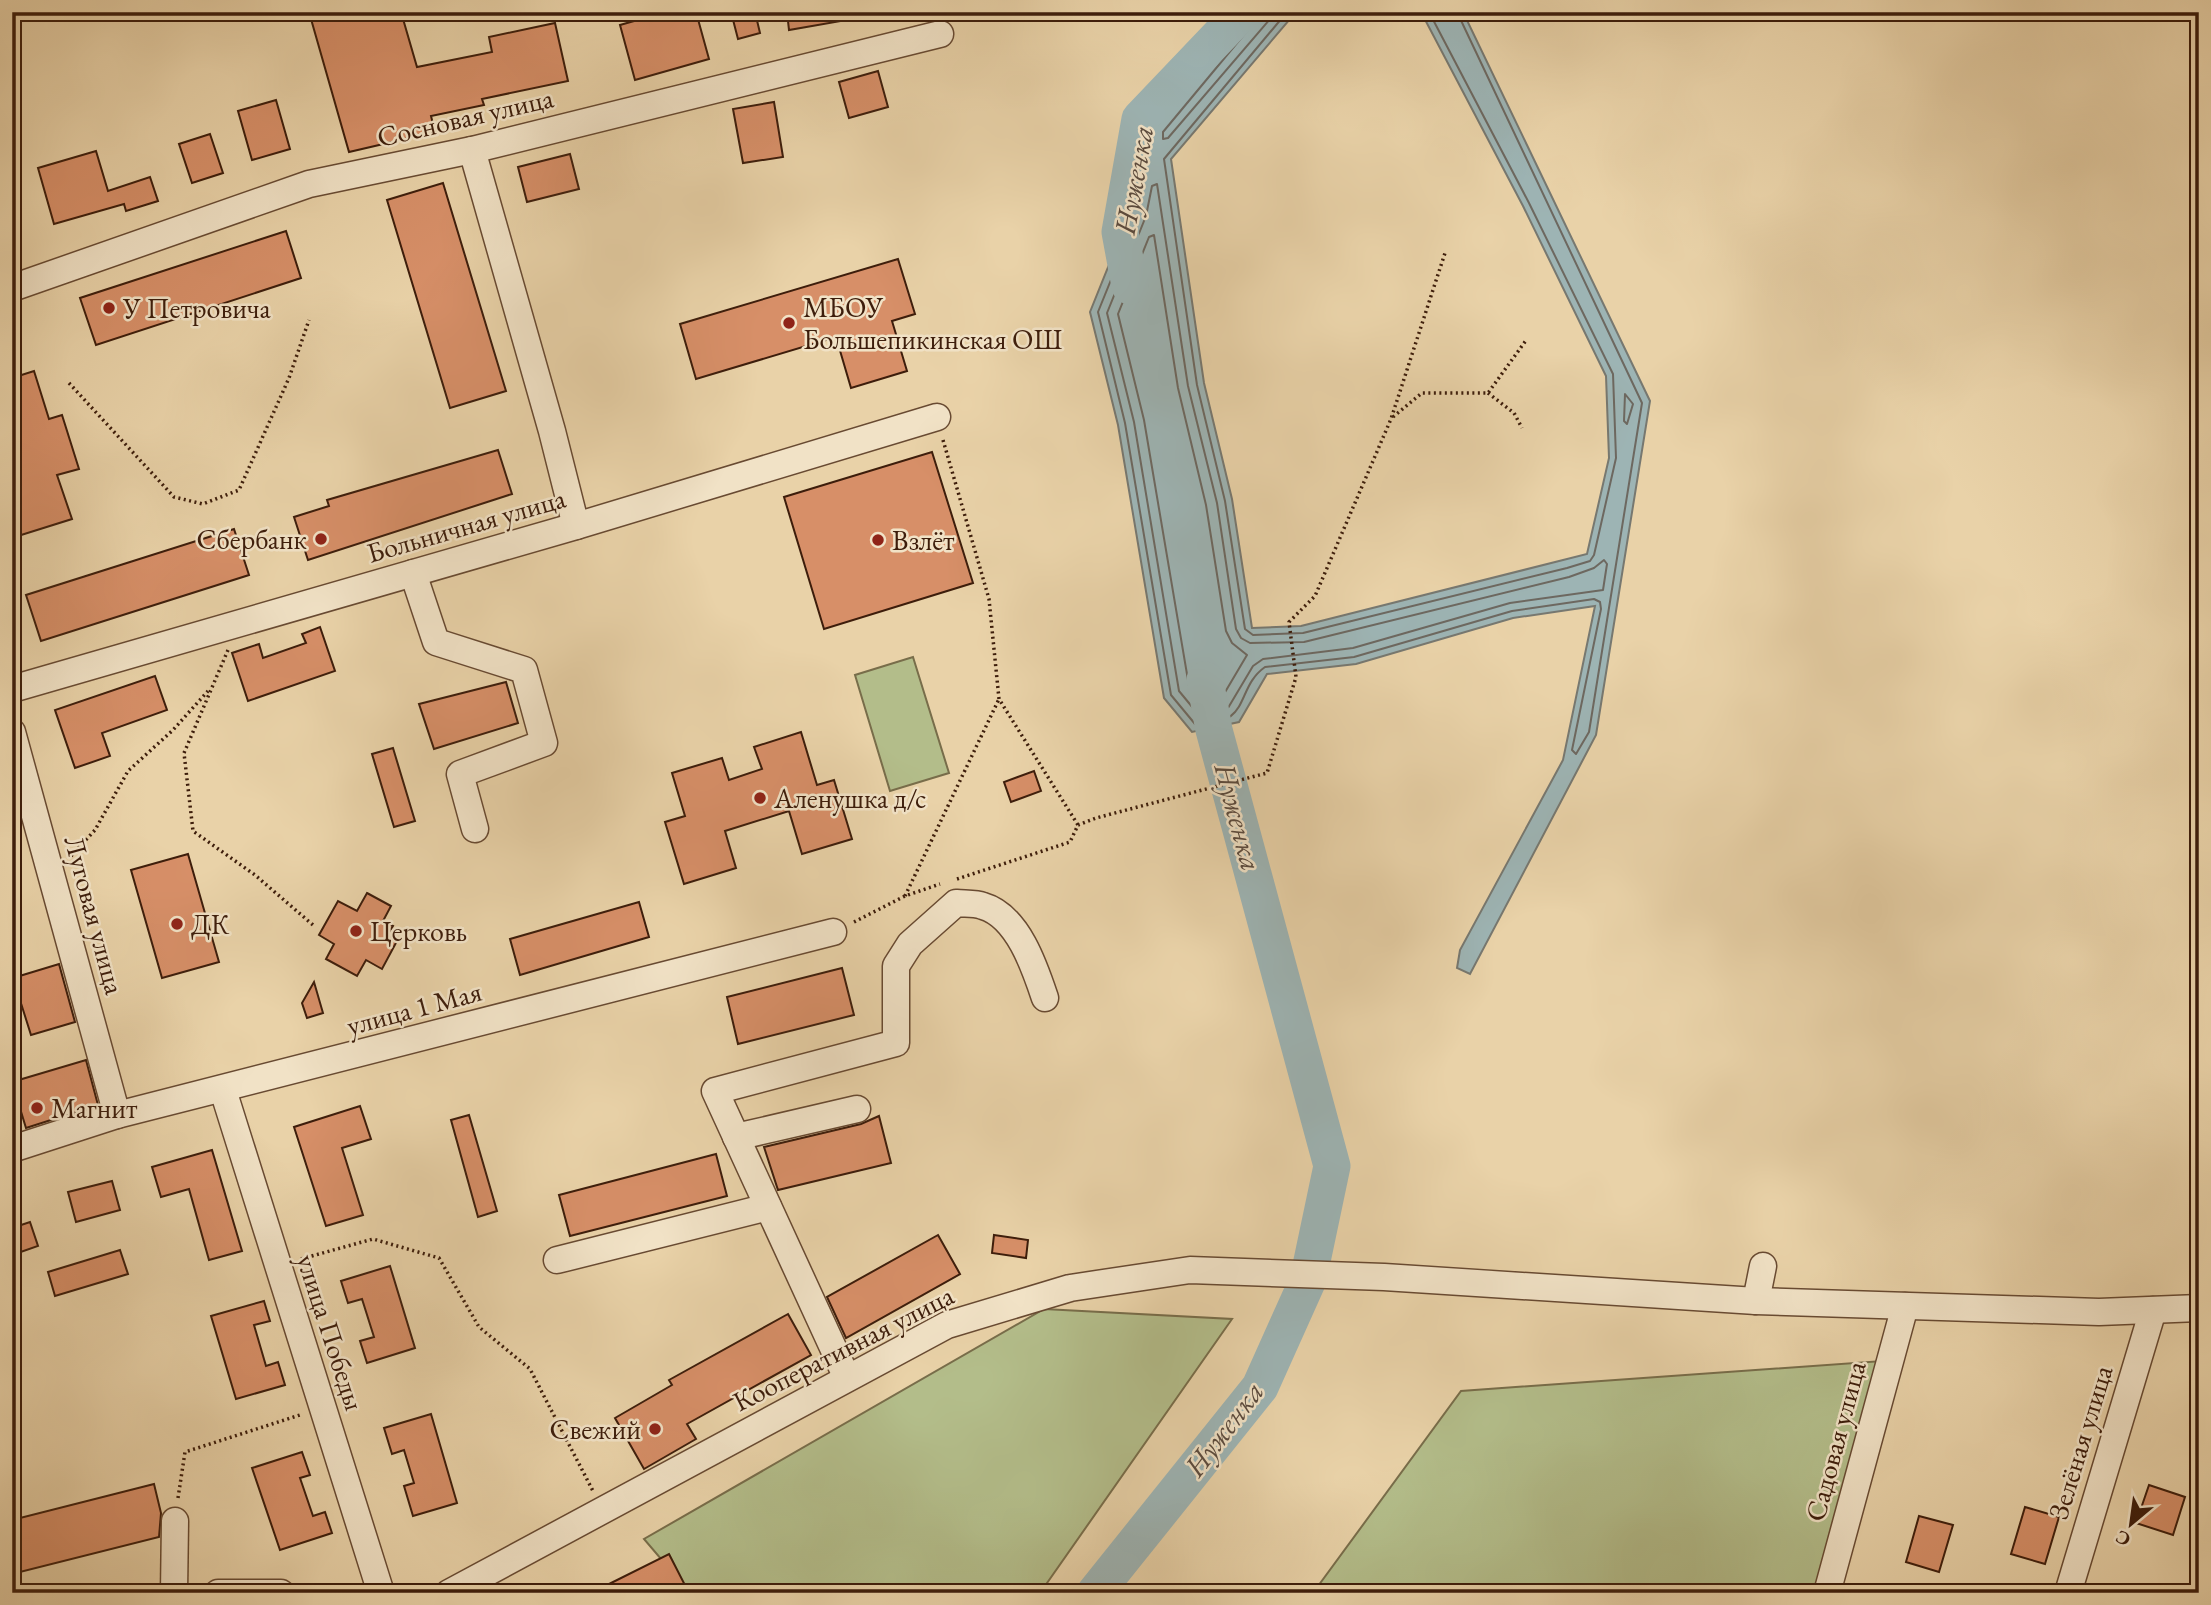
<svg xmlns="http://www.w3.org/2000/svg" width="2211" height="1605" font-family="'EB Garamond',serif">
  <rect width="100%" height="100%" fill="#e9d2a8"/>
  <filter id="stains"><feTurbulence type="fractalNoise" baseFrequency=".00286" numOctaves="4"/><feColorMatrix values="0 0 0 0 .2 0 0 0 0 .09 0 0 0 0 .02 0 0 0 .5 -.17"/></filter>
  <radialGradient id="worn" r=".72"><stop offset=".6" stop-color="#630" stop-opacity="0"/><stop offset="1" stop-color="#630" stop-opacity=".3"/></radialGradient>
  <g fill="#b3bd8a" stroke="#786d4a" stroke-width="2">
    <path d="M913,657L949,773L890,791L855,675Z"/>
    <path d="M1044,1309L1232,1319L1040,1593H690L644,1539Z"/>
    <path d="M1882,1361L1819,1593H1313L1461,1391Z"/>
  </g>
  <path fill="#9db4b4" stroke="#777870" stroke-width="2" d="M1242,12H1296L1171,159L1204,383L1232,499L1252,628L1301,626L1587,554L1609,458L1606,376L1523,206L1421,12H1463L1650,401L1596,735L1470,974L1457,968L1460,950L1563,760L1595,606L1513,618L1356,664L1267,674L1239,722L1192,732L1164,698L1118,425L1090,312L1131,210L1148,126Z"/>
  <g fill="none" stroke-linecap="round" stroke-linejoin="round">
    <g stroke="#6d6860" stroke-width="2">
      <path d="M1247,12L1245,20L1154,129L1138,213L1098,312L1125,423L1171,695L1195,724C1253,726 1234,689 1265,667L1354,657L1512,611L1594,599L1600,602L1601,609L1572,750L1576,754L1589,732L1642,403L1457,12"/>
      <path d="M1256,12L1252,25L1163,132V139L1168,138L1276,12"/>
      <path d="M1287,12L1164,159L1197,385L1225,501L1245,629L1253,635L1303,633L1567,568L1590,561L1594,555L1616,458L1613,374L1529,203L1429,12"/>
      <path d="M1157,184L1188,386L1217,503L1236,629L1241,638L1250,643L1304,642L1569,577L1594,568L1604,560L1607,564L1603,590L1510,603L1353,648L1263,659L1253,666L1228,708L1198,714L1179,691L1134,422L1107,313L1146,216L1152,186Z"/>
      <path d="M1154,235L1178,388L1206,505L1226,631L1232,643L1247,655L1221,699L1203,703L1189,686L1144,420L1118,314L1149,237Z"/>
      <path d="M1625,394L1633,404L1627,424L1624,421Z"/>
    </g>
    <g stroke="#9db4b4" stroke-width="37">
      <path d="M1130,286L1120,232L1140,119L1242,12"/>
      <path d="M1095,1593L1260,1387L1308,1280L1332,1166L1214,730L1205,680"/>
    </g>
  </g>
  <g fill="#d78f68" stroke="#3d1d0b" stroke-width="2">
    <path d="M309,12H401L417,67L492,52L489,37L555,23L568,81L482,99L484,105L431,116L435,132L349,152Z"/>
    <path d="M666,12H696L709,59L635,80L620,25Z"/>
    <path d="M731,12H755L760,33L738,39Z"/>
    <path d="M787,12H840L841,21L789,30Z"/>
    <path d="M878,71L888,107L849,118L839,82Z"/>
    <path d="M276,100L290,149L252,160L238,111Z"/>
    <path d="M774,102L783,157L743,163L733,109Z"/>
    <path d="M210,134L223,173L192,183L179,144Z"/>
    <path d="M96,151L108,191L150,177L158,201L126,211L124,204L54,224L38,168Z"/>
    <path d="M570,154L579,189L527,202L518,167Z"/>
    <path d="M443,183L506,391L450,408L387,200Z"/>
    <path d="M286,231L301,278L96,345L80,298Z"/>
    <path d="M898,259L915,314L892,321L907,371L851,388L836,337L696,379L680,324Z"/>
    <path d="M34,371L49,419L62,415L79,469L57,475L72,519L18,536L12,520V482L19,480L12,458V378Z"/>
    <path d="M498,450L512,494L308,560L294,517L329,506L327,500Z"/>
    <path d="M932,452L973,583L824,629L784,497Z"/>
    <path d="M234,529L249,575L41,641L26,595Z"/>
    <path d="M320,627L335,671L248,701L232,653L259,644L263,658L306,643L302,634Z"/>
    <path d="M155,676L167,710L102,733L110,756L75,768L55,710Z"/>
    <path d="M506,682L518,723L434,749L419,704Z"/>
    <path d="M801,732L817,785L834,780L852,839L802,854L789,811L725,831L736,868L684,884L665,822L685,816L672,773L722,758L729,780L762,769L754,747Z"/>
    <path d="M393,748L415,821L394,827L372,754Z"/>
    <path d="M1034,771L1041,791L1011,802L1004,782Z"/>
    <path d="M188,854L219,962L162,978L131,870Z"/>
    <path d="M367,893L391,906L383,921L393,926L387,936L397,941L382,969L366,960L357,976L326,959L334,944L319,935L338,901L357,911Z"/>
    <path d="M639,902L649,937L520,975L510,939Z"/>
    <path d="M59,964L75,1022L31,1035L13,978Z"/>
    <path d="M842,968L854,1015L738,1044L727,997Z"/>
    <path d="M314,982L323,1013L307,1018L302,1003Z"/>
    <path d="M86,1060L98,1105L26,1128L12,1082Z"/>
    <path d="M360,1106L371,1139L342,1148L363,1215L326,1226L294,1127Z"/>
    <path d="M469,1115L497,1211L478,1217L451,1120Z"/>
    <path d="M879,1116L891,1163L778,1190L764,1147L861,1124Z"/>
    <path d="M212,1150L242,1251L209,1260L189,1189L161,1197L152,1167Z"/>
    <path d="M716,1154L727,1196L570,1236L559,1195Z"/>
    <path d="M112,1181L120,1210L76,1222L68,1192Z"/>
    <path d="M30,1222L38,1246L12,1255V1228Z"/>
    <path d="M938,1235L960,1274L846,1338L827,1297Z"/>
    <path d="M994,1235L1028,1240L1026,1258L992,1253Z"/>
    <path d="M120,1250L128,1274L55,1296L48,1272Z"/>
    <path d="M390,1266L415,1348L367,1363L360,1341L374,1337L362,1299L348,1303L341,1281Z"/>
    <path d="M264,1301L270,1321L254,1325L266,1366L278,1362L285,1385L236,1399L211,1316Z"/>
    <path d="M788,1314L811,1355L687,1424L696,1439L644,1469L615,1418L672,1385L669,1380Z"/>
    <path d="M431,1414L457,1503L413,1516L404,1486L414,1483L404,1450L392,1454L384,1428Z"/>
    <path d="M302,1452L310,1475L300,1478L313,1516L325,1512L332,1533L280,1550L252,1468Z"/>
    <path d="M154,1484L161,1513L159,1537L12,1574V1520Z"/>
    <path d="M2149,1485L2185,1497L2173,1535L2136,1523Z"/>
    <path d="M2025,1507L2059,1517L2045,1564L2011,1554Z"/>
    <path d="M1919,1516L1953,1525L1939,1572L1906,1562Z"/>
    <path d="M669,1554L689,1593H591Z"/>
  </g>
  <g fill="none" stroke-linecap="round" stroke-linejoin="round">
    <defs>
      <g id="minor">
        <path d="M472,150L552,431L576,526"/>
        <path d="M12,288L309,184L472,150L940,34"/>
        <path d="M413,573L436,642L524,670L544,743L460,774L475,829"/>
        <path d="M12,689L576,526L937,417"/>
        <path d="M12,732L117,1115"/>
        <path d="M223,1090L381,1593"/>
        <path d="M736,1137L857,1109"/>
        <path d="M12,1149L117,1115L833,932"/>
        <path d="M557,1260L768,1207"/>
        <path d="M1756,1301L1763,1266"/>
        <path d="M847,1378L715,1091L896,1043V966L910,944L956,903C965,904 975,903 983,906C1018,916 1035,968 1045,998"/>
        <path d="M174,1593L175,1521"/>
        <path d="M218,1593H281"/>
        <path d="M449,1593L947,1325L1070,1288L1190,1270L1384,1277L1756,1301L2099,1312L2199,1308"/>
        <path d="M1827,1593L1905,1306"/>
        <path d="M2068,1593L2153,1310"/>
      </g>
    </defs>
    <use href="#minor" stroke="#684a32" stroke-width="29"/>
    <g stroke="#3d1d0b" stroke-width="3.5" stroke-dasharray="2 3.5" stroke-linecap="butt">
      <path d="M69,383L174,497L203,504L239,490L289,378L309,320"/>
      <path d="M1488,393L1514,413L1522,428"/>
      <path d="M1393,417L1422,393H1488L1527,339"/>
      <path d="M943,440L989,599L999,699L1078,825"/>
      <path d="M228,650L184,753L193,831L255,875L313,925"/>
      <path d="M71,856L95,830L128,771L173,730L208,691"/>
      <path d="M957,879L1070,842L1078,825L1096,818L1267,773L1296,677L1289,622L1315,596L1391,419L1445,253"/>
      <path d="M905,896L999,699"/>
      <path d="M854,922L905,896L940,884"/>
      <path d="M12,1181L13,1179"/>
      <path d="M301,1259L373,1239L439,1258L479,1327L530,1369L593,1491"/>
      <path d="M178,1498L185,1452L303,1414"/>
    </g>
    <use href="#minor" stroke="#f1e2c6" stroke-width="26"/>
  </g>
  <g fill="#8f2418" stroke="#f1e2c6" stroke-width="2.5">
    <circle cx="109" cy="308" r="7"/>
    <circle cx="789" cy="323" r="7"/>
    <circle cx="321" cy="539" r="7"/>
    <circle cx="878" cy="540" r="7"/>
    <circle cx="760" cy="798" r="7"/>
    <circle cx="177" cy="924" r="7"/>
    <circle cx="356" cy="931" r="7"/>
    <circle cx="37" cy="1108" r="7"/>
    <circle cx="655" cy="1429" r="7"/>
  </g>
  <g text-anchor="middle" stroke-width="5" stroke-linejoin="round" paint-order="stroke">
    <g font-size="28" fill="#3d1d0b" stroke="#f1e2c6">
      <text transform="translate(465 117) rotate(-13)" y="10">Сосновая улица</text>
      <text transform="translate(466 525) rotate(-16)" y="10">Больничная улица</text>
      <text transform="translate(95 915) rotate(75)" y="10">Луговая улица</text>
      <text transform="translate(414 1008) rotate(-15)" y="10">улица 1 Мая</text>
      <text transform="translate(331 1332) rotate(72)" y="10">улица Победы</text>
      <text transform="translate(843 1348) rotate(-27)" y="10">Кооперативная улица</text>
      <text transform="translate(1835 1441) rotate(-75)" y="10">Садовая улица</text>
      <text transform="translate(2080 1442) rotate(-73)" y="10">Зелёная улица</text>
    </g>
    <g font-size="28" fill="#3d1d0b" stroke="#f1e2c6" text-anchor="start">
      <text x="803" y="317">МБОУ<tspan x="803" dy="32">Большепикинская ОШ</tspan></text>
      <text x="123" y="318">У Петровича</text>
      <text x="307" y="549" text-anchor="end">Сбербанк</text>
      <text x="892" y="550">Взлёт</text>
      <text x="774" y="808">Аленушка д/с</text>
      <text x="191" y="934">ДК</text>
      <text x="370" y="941">Церковь</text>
      <text x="51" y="1118">Магнит</text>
      <text x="641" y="1439" text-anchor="end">Свежий</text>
    </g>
    <g font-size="30" font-style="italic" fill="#5a4a3e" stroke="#f1e2c6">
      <text transform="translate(1134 180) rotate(-80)" y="10">Нуженка</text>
      <text transform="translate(1238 817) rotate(75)" y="10">Нуженка</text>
      <text transform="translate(1224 1429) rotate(-53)" y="10">Нуженка</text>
    </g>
  </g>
  <rect width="2211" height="1605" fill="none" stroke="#e9d2a8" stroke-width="42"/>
  <rect x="14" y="14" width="2183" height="1577" fill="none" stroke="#3d1d0b" stroke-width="3.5"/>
  <rect x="21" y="21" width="2169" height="1563" fill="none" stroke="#3d1d0b" stroke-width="2"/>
  <g transform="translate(2131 1524) rotate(209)" stroke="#f1e2c6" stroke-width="5" paint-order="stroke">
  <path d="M0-5L12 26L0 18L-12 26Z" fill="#3d1d0b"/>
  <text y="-10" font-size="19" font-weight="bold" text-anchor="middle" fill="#3d1d0b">С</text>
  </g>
  <rect width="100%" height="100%" filter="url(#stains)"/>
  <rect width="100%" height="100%" fill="url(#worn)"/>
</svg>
